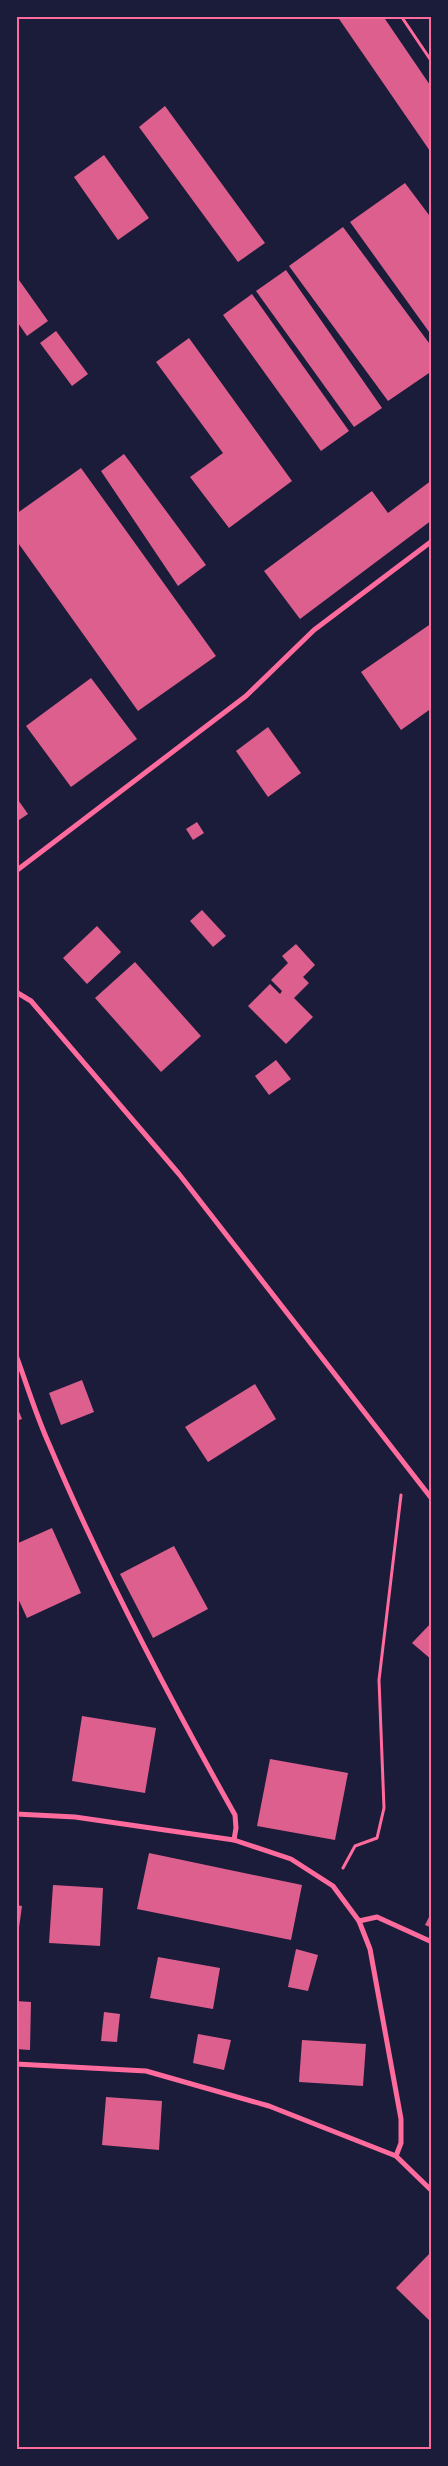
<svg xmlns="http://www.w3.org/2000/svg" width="448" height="2466" font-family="'Source Sans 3',sans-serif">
  <rect width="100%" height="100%" fill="#1b1b3a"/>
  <g fill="#dd5f8e">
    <path d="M337,16H383L432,88V154Z"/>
    <path d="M165,106L265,243L238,262L139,127Z"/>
    <path d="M104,155L149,218L118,240L74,177Z"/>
    <path d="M405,183L432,219V336L350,222Z"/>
    <path d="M343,227L432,347V371L388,401L289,266Z"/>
    <path d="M286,270L382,408L354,427L256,291Z"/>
    <path d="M19,280L48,321L27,336L16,320V282Z"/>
    <path d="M252,294L349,431L321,451L223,315Z"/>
    <path d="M56,331L88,374L72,386L40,343Z"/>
    <path d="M189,338L292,481L229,528L190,477L223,453L156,362Z"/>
    <path d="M124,454L206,565L178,586L101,471Z"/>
    <path d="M81,468L216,656L138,711L16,540V514Z"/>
    <path d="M432,480V520L300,619L264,571L372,491L388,513Z"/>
    <path d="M432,623V708L401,730L361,672Z"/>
    <path d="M91,678L137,739L71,787L26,726Z"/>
    <path d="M268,727L301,773L268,797L236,751Z"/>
    <path d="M16,797L28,814L16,822Z"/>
    <path d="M197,822L204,833L193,840L186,829Z"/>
    <path d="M202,910L226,936L213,947L190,921Z"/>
    <path d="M97,926L121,952L87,984L63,958Z"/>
    <path d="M296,944L315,965L303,977L309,983L294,998L313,1017L286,1044L248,1006L270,984L280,994L282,991L271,980L288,963L282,956Z"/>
    <path d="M135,962L201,1036L161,1072L95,998Z"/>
    <path d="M276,1060L291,1079L269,1095L255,1076Z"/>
    <path d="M82,1380L94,1412L61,1425L49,1393Z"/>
    <path d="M255,1384L276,1419L208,1462L185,1427Z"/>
    <path d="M16,1404L22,1419L16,1421Z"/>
    <path d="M52,1528L81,1593L27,1618L16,1594V1544Z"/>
    <path d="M174,1546L208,1609L153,1638L120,1574Z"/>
    <path d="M432,1622V1660L412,1643Z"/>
    <path d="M82,1716L156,1728L145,1793L72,1781Z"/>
    <path d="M270,1759L348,1773L335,1840L257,1826Z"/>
    <path d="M149,1853L302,1885L291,1940L137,1909Z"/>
    <path d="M53,1885L103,1888L100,1946L49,1943Z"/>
    <path d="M16,1905L22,1906L18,1935H16Z"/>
    <path d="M432,1911V1928L425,1925Z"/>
    <path d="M296,1949L318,1955L308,1991L288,1987Z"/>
    <path d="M158,1957L220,1968L213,2009L150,1998Z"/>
    <path d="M16,2001L31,2002L30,2050L16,2049Z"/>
    <path d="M104,2012L120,2014L117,2042L101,2041Z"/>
    <path d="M198,2034L231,2040L224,2070L193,2063Z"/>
    <path d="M302,2040L366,2044L363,2086L299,2082Z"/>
    <path d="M106,2097L162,2101L159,2150L102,2145Z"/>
    <path d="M432,2251V2323L396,2288Z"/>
  </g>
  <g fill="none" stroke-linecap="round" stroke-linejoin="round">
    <g stroke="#ff6b9d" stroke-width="3">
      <path d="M401,16L432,62"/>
      <path d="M343,1868L355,1846L377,1838L384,1808L379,1680L401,1495"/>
    </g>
    <g stroke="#ff6b9d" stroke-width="5">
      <path d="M16,871L246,696L314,630L432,541"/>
      <path d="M16,992L31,1001L179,1174L432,1499"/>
      <path d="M16,1355C27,1385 36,1415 49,1444C103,1572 167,1694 235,1815L236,1828L234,1840"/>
      <path d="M16,1814L75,1817L234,1840L291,1859L333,1886L359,1921L370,1949L401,2119V2143L396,2156"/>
      <path d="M359,1921L377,1917L432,1942"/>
      <path d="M16,2064L146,2071L269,2106L396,2156L432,2191"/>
    </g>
  </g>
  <rect width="448" height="2466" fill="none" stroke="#1b1b3a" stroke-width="35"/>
  <rect x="18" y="18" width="412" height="2430" fill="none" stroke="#ff6b9d" stroke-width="2"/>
</svg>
